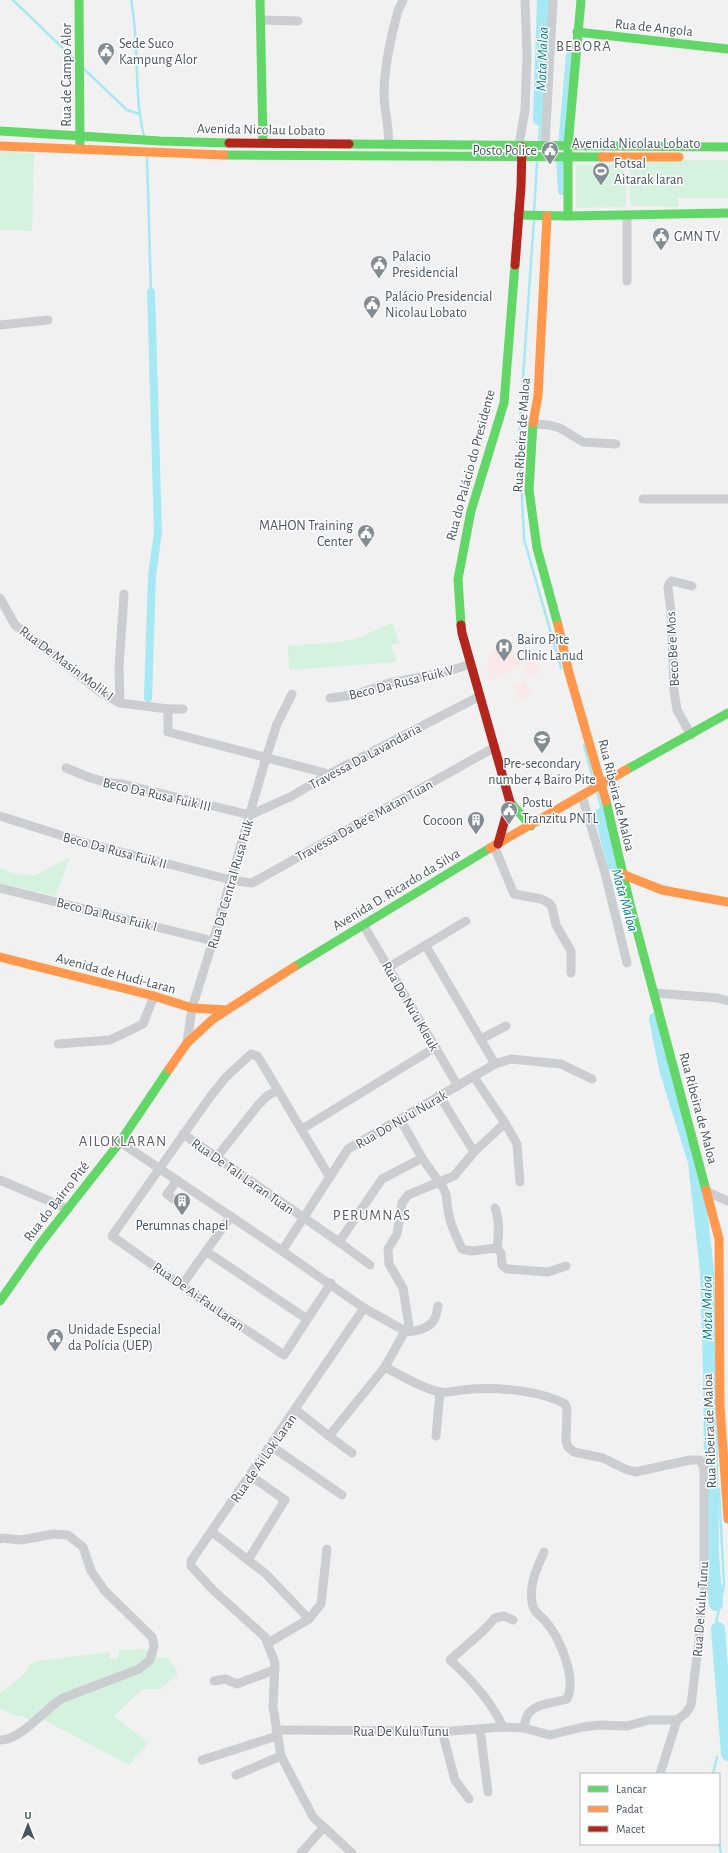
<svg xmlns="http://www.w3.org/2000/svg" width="728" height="1853" font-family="'Alegreya Sans',sans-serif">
  <rect width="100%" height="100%" fill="#f2f1f1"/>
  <g fill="#f8e8e8">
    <path d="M502,645L505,652L511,649L513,654L517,653L522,665L491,681L485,671L491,667L487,659L491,656L489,652Z"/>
    <path d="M532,653L540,673L528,677L520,657Z"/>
    <path d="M524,680L532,694L520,701L512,686Z"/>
  </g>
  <g fill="#d4f2dd">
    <path d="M0,152L34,153L32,231L0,230Z"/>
    <path d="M629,160H728V198H678V207L631,206Z"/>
    <path d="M576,165H625L626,207L576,208Z"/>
    <path d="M393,623L399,643L391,645L397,662L289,670L288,646L339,642L355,639Z"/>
    <path d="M70,857L55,896L0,883V868L12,873L34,876Z"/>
    <path d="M144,1649L159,1658L168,1657L178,1673L161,1689H142L114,1716L148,1743L129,1765L44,1720H29L22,1716L17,1717L0,1708V1693L24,1674L29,1665L38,1661L110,1652V1658H118L119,1650Z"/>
  </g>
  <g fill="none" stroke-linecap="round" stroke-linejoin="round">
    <g stroke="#a6e8f3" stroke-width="2.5">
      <path d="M13,0L75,60"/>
      <path d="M131,0C140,45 133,91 144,136"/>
      <path d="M84,69L127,110L139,114"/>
      <path d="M539,142L547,0"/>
      <path d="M147,157L151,292"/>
      <path d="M534,212L537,163"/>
      <path d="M534,219L519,436L524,539L561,668"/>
      <path d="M584,745L594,783"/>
      <path d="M597,792L604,818"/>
      <path d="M706,1213L713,1360"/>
      <path d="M716,1649L713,1638L724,1584L719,1489"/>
      <path d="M713,1774L717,1757"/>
      <path d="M719,1842L721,1853"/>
    </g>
    <g stroke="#a6e8f3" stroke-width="8">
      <path d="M562,146L570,55"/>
      <path d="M560,158L562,191"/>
      <path d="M148,698L152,575L158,532L151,292"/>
    </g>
    <g stroke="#a6e8f3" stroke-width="14">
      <path d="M540,119L544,0"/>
      <path d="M601,815L615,866"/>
      <path d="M656,1019L666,1069L695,1162L707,1271L710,1371L712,1555L716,1604"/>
      <path d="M718,1629L728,1754"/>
    </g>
    <g stroke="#caced1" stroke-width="9">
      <path d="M261,20L298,21"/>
      <path d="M388,145C390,126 384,112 384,94C384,69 391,35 398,11C399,7 402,4 403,0"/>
      <path d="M519,145L525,110L527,56L525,0"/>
      <path d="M545,145L553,0"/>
      <path d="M627,216V281"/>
      <path d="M0,325L48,320"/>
      <path d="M533,424L549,425L560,428L583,442L616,444"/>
      <path d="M643,499H728"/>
      <path d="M0,598L15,625L100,692L120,703L168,709V732L329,774"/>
      <path d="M330,698L354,695L389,683L442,673L471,664"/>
      <path d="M120,703L119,667L124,594"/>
      <path d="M168,709H183"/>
      <path d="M691,735L677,710L674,691L671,611L668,588L669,584L672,581L692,586"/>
      <path d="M66,768C85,776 101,783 122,784L250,815L292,796L329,774L480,696"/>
      <path d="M582,796L605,873L627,963"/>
      <path d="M0,816L82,842L231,880L252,883L495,747"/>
      <path d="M494,846L514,894L541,899L549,903L552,907L556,925L571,951V973"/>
      <path d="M0,888L213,941"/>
      <path d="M364,926L458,1086"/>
      <path d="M426,946L495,1064"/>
      <path d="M389,967L466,921"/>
      <path d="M654,993L718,998L728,1001"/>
      <path d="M481,1039L506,1026"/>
      <path d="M187,1043L192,1008L213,941L266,758L277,724L292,694"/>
      <path d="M58,1044L110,1040L143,1024L154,996"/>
      <path d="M439,1095L474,1152"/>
      <path d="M505,1123L517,1144L520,1182"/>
      <path d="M302,1129L436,1047"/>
      <path d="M183,1134L339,1242L382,1179L422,1158L400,1119"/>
      <path d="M120,1142L282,1251L364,1308L405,1331L385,1367L329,1436L296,1410"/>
      <path d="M216,1158L259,1104L267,1096L278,1090"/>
      <path d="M422,1158L439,1182L454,1176L474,1152L505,1123L474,1077"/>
      <path d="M329,1176L260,1060L257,1056L251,1054L226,1077L210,1097L112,1236L209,1305L284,1355L331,1283"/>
      <path d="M0,1180L68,1209"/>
      <path d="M177,1180L167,1194L173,1199L183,1202"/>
      <path d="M707,1192L728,1201"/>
      <path d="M339,1242L370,1265"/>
      <path d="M497,1248L501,1253L502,1265L507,1269L548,1272L566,1266"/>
      <path d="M282,1251L348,1149L495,1064L511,1059L561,1064L592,1079"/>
      <path d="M207,1252L307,1319"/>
      <path d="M182,1285L231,1216"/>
      <path d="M438,1306C437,1309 437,1314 435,1318C431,1328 414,1333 405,1331L409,1326L403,1288L389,1264L388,1249L397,1234L402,1203L408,1195L439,1182C450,1195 445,1201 449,1215C451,1227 457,1238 462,1249L471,1251L497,1248C499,1234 500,1221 495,1208"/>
      <path d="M329,1436L352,1453"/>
      <path d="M436,1436L440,1392"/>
      <path d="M271,1446L342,1495"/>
      <path d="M212,1532L266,1574L309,1619L268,1643"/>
      <path d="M0,1539L2,1538L21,1540L54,1534L68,1535L83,1547L91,1571L105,1591L152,1637L154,1646L150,1660L139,1669L63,1698C45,1708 22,1740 0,1740"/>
      <path d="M248,1560L285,1500L251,1476"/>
      <path d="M309,1619L321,1604L327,1549"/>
      <path d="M214,1681L225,1679L237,1684L274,1670"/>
      <path d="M503,1727C492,1703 470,1678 450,1660L483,1631L495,1618L504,1616L513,1620"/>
      <path d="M524,1728C526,1702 547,1705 567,1699C577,1678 560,1638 546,1622C540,1615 533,1612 532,1602C529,1584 537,1568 544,1552"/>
      <path d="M480,1729L488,1792"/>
      <path d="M276,1730L451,1731L503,1727L524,1728L550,1735L583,1727L600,1725L627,1726L649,1720H677L686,1713L691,1705L698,1648L704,1583V1468L700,1460H690L635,1472L625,1469L603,1458L574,1452L568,1447L566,1441L567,1409L565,1404C542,1391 499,1387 472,1389C462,1389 451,1393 441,1392C427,1391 398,1374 385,1367"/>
      <path d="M442,1731L455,1780L469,1799"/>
      <path d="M202,1760L277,1736"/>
      <path d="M660,1774L677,1720"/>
      <path d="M236,1775L281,1756"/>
      <path d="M301,1853L324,1827"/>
      <path d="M352,1853L313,1817L281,1756L273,1707L275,1663L265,1637L213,1590L191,1566V1561L364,1308"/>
    </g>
    <g stroke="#63d668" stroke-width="9">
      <path d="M79,0L80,146"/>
      <path d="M260,0L263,142"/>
      <path d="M577,32L728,49"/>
      <path d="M0,131L160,141L229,143"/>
      <path d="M349,144L728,147"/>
      <path d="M224,155L602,157"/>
      <path d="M518,215L568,216L728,213"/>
      <path d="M568,216V146L581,0"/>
      <path d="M533,423L529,490L537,548L558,625"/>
      <path d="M461,625L458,579L471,511L504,403L515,265"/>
      <path d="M626,770L728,713"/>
      <path d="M606,801L630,904L706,1190"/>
      <path d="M510,802L531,826"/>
      <path d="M294,967L490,848"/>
      <path d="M0,1301L40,1244L120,1142L169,1069"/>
    </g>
    <g stroke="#ff974d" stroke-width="9">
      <path d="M0,146L224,155"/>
      <path d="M602,157H679"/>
      <path d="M533,423L538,396L547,216"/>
      <path d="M558,625L569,673L606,801"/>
      <path d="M490,848L626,770"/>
      <path d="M622,874L662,890L728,902"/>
      <path d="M0,957L154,996L192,1008L227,1010"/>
      <path d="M169,1069L187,1043L213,1019L294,967"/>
      <path d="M706,1190L719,1239L720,1407L728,1519"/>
    </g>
    <g stroke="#b3261e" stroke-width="9">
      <path d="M229,143L349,144"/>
      <path d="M515,265L521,187L522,147"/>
      <path d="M461,625L462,633L510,802L498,844"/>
    </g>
  </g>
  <defs>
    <symbol id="civic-pin" viewBox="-11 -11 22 30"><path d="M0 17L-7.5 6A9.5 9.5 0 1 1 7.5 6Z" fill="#828c93" stroke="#fff"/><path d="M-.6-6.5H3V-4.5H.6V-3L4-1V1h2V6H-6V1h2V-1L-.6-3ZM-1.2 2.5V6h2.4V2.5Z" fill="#fff"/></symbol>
    <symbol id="stadium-pin" viewBox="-11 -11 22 30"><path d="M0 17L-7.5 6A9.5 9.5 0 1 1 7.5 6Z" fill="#828c93" stroke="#fff"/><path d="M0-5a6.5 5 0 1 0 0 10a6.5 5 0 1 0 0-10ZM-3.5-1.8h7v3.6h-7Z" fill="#fff"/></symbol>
    <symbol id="hospital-pin" viewBox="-11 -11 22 30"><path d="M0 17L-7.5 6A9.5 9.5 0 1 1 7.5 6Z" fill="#828c93" stroke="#fff"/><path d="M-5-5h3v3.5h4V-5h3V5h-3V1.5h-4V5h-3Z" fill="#fff"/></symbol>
    <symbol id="school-pin" viewBox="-11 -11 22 30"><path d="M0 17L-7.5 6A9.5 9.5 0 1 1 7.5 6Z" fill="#828c93" stroke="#fff"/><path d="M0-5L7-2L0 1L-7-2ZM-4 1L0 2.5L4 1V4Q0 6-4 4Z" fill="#fff"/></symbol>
    <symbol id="building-pin" viewBox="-11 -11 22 30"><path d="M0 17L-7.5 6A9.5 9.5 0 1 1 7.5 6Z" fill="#828c93" stroke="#fff"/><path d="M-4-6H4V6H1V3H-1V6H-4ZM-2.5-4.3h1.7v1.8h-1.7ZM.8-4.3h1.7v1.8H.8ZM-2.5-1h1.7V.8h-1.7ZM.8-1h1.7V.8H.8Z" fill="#fff"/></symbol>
  </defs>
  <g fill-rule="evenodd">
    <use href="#civic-pin" x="96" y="41" width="20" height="27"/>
    <use href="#civic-pin" x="540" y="140" width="20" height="27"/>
    <use href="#stadium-pin" x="591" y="161" width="20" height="27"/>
    <use href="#civic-pin" x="651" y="226" width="20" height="27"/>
    <use href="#civic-pin" x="369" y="254" width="20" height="27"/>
    <use href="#civic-pin" x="362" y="294" width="20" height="27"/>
    <use href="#civic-pin" x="356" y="523" width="20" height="27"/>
    <use href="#hospital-pin" x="494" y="637" width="20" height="27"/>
    <use href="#school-pin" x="532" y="729" width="20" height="27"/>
    <use href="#civic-pin" x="499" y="800" width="20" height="27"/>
    <use href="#building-pin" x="466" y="810" width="20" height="27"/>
    <use href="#building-pin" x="172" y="1191" width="20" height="27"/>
    <use href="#civic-pin" x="45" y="1327" width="20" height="27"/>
  </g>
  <g text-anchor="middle" stroke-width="3" stroke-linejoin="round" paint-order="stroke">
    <g font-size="14" fill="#465560" stroke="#fff">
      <text transform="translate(654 27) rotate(6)" y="5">Rua de Angola</text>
      <text transform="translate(66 75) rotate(-90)" y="5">Rua de Campo Alor</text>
      <text transform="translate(261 129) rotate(1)" y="5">Avenida Nicolau Lobato</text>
      <text x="636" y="148">Avenida Nicolau Lobato</text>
      <text transform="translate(521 435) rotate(-86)" y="5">Rua Ribeira de Maloa</text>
      <text transform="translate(470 465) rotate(-75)" y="5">Rua do Palácio do Presidente</text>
      <text transform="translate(672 649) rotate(-93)" y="5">Beco Be'e Mos</text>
      <text transform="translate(67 663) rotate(37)" y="5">Rua De Masin Molik I</text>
      <text transform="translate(401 682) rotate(-14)" y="5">Beco Da Rusa Fuik V</text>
      <text transform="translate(365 756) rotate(-28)" y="5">Travessa Da Lavandaria</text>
      <text transform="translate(157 794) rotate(13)" y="5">Beco Da Rusa Fuik III</text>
      <text transform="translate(617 795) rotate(76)" y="5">Rua Ribeira de Maloa</text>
      <text transform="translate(364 820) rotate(-29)" y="5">Travessa Da Be’e Matan Tuan</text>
      <text transform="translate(115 850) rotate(15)" y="5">Beco Da Rusa Fuik II</text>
      <text transform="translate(230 884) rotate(-74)" y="5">Rua Da Central Rusa Fuik</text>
      <text transform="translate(396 889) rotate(-31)" y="5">Avenida D. Ricardo da Silva</text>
      <text transform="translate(107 914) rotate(14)" y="5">Beco Da Rusa Fuik I</text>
      <text transform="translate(116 973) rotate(15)" y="5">Avenida de Hudi-Laran</text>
      <text transform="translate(411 1006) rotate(60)" y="5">Rua Do Nu’u Kleuk</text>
      <text transform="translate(699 1108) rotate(75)" y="5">Rua Ribeira de Maloa</text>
      <text transform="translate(401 1119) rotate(-30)" y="5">Rua Do Nu’u Nurak</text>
      <text transform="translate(243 1176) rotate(35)" y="5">Rua De Tali Laran Tuan</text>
      <text transform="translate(56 1201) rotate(-52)" y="5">Rua do Bairro Pité</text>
      <text transform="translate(199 1296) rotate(35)" y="5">Rua De Ai-Fau Laran</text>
      <text transform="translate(709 1431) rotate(-92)" y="5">Rua Ribeira de Maloa</text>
      <text transform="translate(263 1458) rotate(-55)" y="5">Rua de Ai Lok Laran</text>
      <text transform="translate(700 1609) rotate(-86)" y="5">Rua De Kulu Tunu</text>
      <text x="401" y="1736">Rua De Kulu Tunu</text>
    </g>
    <g font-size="14" fill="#465560" stroke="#fff" text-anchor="start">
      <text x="119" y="48">Sede Suco<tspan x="119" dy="16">Kampung Alor</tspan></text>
      <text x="537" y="155" text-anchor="end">Posto Police</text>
      <text x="614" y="168">Fotsal<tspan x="614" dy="16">Aitarak laran</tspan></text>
      <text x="674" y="241">GMN TV</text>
      <text x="392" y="261">Palacio<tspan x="392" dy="16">Presidencial</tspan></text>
      <text x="385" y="301">Palácio Presidencial<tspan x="385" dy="16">Nicolau Lobato</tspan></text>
      <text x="353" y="530" text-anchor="end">MAHON Training<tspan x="353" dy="16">Center</tspan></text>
      <text x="517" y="644">Bairo Pite<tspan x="517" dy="16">Clinic Lanud</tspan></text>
      <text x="542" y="768" text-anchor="middle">Pre-secondary<tspan x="542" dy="16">number 4 Bairo Pite</tspan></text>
      <text x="522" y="807">Postu<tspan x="522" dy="16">Tranzitu PNTL</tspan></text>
      <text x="463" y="825" text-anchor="end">Cocoon</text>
      <text x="182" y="1230" text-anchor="middle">Perumnas chapel</text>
      <text x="68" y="1334">Unidade Especial<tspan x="68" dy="16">da Polícia (UEP)</tspan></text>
    </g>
    <g font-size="15" letter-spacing="1" fill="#5c6166" stroke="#fff">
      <text x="584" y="51">BEBORA</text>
      <text x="123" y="1146">AILOKLARAN</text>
      <text x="372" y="1220">PERUMNAS</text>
    </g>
    <g font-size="15" font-style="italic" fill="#038297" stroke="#fff">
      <text transform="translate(542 59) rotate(-88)" y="5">Mota Maloa</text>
      <text transform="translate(625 900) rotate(74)" y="5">Mota Maloa</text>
      <text transform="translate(707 1308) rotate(-91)" y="5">Mota Maloa</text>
    </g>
  </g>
  <rect x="580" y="1773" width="140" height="72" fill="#ffffff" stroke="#b5bbbf"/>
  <rect x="588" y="1786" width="20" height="6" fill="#63d668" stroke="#b5bbbf"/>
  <text x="616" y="1793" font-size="12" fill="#465560">Lancar</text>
  <rect x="588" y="1806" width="20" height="6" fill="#ff974d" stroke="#b5bbbf"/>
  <text x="616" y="1813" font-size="12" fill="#465560">Padat</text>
  <rect x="588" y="1826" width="20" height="6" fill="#b3261e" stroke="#b5bbbf"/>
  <text x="616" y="1833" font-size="12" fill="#465560">Macet</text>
  <g transform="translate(28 1825)" stroke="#ffffff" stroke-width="3" paint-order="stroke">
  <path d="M0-3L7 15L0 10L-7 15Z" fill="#465560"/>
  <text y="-6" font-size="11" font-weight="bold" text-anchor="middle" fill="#465560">U</text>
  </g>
</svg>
